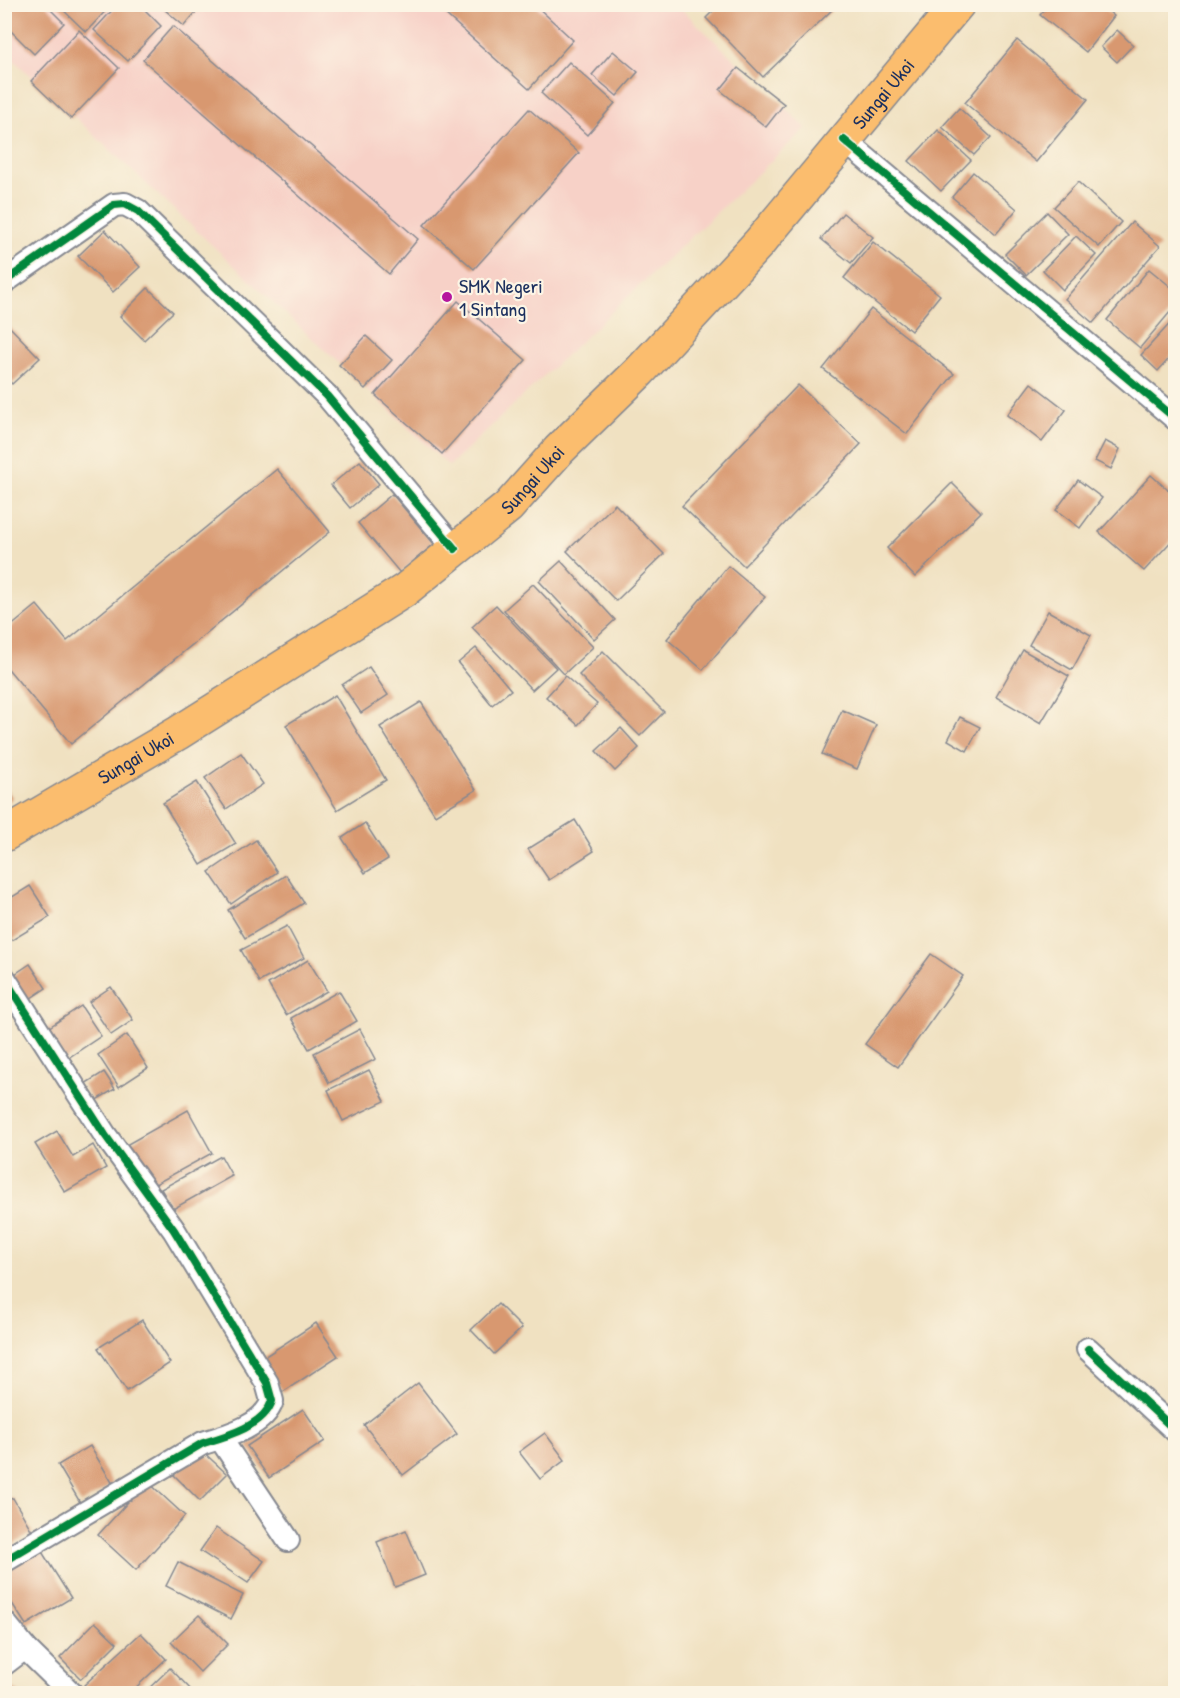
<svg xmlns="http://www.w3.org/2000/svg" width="1180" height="1698" font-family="'Patrick Hand',sans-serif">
  <rect width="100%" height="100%" fill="#fcf5e5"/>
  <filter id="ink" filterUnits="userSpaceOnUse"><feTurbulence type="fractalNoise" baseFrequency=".0167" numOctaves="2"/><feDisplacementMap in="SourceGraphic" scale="12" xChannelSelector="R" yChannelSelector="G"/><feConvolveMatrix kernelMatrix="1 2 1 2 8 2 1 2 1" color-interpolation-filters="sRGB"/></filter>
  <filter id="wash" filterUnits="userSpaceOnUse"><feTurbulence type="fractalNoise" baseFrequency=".008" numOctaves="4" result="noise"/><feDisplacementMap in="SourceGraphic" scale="24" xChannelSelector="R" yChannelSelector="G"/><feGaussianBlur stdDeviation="1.35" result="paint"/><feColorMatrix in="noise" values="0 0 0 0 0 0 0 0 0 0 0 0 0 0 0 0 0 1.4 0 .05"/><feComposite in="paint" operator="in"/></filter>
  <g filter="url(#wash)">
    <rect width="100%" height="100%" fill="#f0e1c1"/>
    <path fill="#f7d1c7" d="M4,5H677L806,128L449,466L5,52Z"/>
    <g id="blocks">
      <g fill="#d8986f">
        <path d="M4,4H45L64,23L34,54L4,24Z"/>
        <path d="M57,4H112L86,32Z"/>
        <path d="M118,4H139L161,26L128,61L94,30Z"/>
        <path d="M158,4H203L184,26Z"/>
        <path d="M434,4H534L573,40L529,89Z"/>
        <path d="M720,4H838L763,77L706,18Z"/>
        <path d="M1049,4H1100L1114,16L1086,52L1040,15Z"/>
        <path d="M173,26L418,239L389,274L143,60Z"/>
        <path d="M79,30L119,68L71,119L31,81Z"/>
        <path d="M1117,30L1133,45L1117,62L1101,47Z"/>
        <path d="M1017,40L1088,99L1036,162L965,103Z"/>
        <path d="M613,51L638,72L617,96L592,75Z"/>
        <path d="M569,62L615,103L587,135L541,93Z"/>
        <path d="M738,68L784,104L766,127L720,90Z"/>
        <path d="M959,108L991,137L974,155L942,127Z"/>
        <path d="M529,109L579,153L474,269L424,225Z"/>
        <path d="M938,130L971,160L941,191L909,161Z"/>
        <path d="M973,172L1017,209L996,234L952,197Z"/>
        <path d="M1078,182L1121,222L1099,247L1054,207Z"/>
        <path d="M1047,212L1068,234L1026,275L1005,254Z"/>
        <path d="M843,213L873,237L851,263L821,239Z"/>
        <path d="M1132,222L1160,246L1093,323L1065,299Z"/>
        <path d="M105,230L140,267L113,292L78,256Z"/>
        <path d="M1076,236L1096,255L1063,290L1043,270Z"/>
        <path d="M873,242L940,295L911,331L844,278Z"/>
        <path d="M1149,269L1176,291V305L1140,348L1107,320Z"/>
        <path d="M148,288L173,312L144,340L120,316Z"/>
        <path d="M458,301L526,360L442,454L375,395Z"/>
        <path d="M871,309L954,374L907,434L823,369Z"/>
        <path d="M1176,317V351L1158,371L1141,355Z"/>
        <path d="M4,321L40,358L12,384L4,376Z"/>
        <path d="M366,336L392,360L365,389L339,365Z"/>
        <path d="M1031,383L1066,410L1042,442L1007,415Z"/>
        <path d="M798,385L861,444L744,566L682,506Z"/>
        <path d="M1105,441L1120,449L1111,469L1095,461Z"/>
        <path d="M360,461L379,484L350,508L331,485Z"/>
        <path d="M277,469L330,532L71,744L4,664V632L37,605L67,641Z"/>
        <path d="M1151,475L1176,497V536L1144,571L1099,532Z"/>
        <path d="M1078,480L1102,498L1080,528L1056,510Z"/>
        <path d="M952,483L981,512L915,577L887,548Z"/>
        <path d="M392,494L434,544L400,573L358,523Z"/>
        <path d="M615,504L664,554L616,601L567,551Z"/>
        <path d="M561,561L615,620L594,639L539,581Z"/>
        <path d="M728,566L765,597L703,670L667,639Z"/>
        <path d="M533,584L593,647L564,674L504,610Z"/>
        <path d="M496,605L556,668L532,690L472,627Z"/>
        <path d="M1048,611L1091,635L1072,670L1029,645Z"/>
        <path d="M476,648L511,690L492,705L458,663Z"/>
        <path d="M1023,650L1069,676L1041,723L996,697Z"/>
        <path d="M603,651L664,712L640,736L579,675Z"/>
        <path d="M369,667L388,695L361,713L342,685Z"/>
        <path d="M565,676L597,704L578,725L546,697Z"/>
        <path d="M335,695L386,780L337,810L286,725Z"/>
        <path d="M421,702L476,790L435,815L380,727Z"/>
        <path d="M842,710L876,725L857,769L822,754Z"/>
        <path d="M960,717L980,727L967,751L948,740Z"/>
        <path d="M621,728L639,748L615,771L596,751Z"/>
        <path d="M241,753L263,784L226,809L205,778Z"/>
        <path d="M197,782L236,844L201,865L163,803Z"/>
        <path d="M4,786L13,798L4,804Z"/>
        <path d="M575,820L594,851L549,880L528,849Z"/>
        <path d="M365,823L388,859L365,873L342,838Z"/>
        <path d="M256,840L277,872L231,904L209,872Z"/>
        <path d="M286,875L304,903L245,938L228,910Z"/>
        <path d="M30,886L50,917L4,945V902Z"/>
        <path d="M287,926L304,958L259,982L241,950Z"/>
        <path d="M931,954L963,976L898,1067L865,1044Z"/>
        <path d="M308,960L327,991L286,1015L268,984Z"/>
        <path d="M30,964L46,988L22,1004L6,980Z"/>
        <path d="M111,987L133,1020L111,1035L89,1002Z"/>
        <path d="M339,991L357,1021L309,1049L291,1018Z"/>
        <path d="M81,1006L101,1036L65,1060L45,1030Z"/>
        <path d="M360,1029L376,1059L329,1083L314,1053Z"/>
        <path d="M127,1035L148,1068L119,1087L98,1055Z"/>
        <path d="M369,1070L385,1101L343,1121L328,1090Z"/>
        <path d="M104,1072L115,1089L93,1102L83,1085Z"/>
        <path d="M188,1110L212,1153L150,1187L126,1145Z"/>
        <path d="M57,1131L73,1157L93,1145L106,1168L65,1192L35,1144Z"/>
        <path d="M221,1156L232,1176L173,1209L161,1189Z"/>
        <path d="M498,1304L522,1328L494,1354L471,1330Z"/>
        <path d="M142,1320L170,1363L127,1391L98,1348Z"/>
        <path d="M316,1323L338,1356L283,1392L261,1359Z"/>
        <path d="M418,1383L457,1434L403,1475L364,1425Z"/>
        <path d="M303,1409L325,1441L269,1478L247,1446Z"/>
        <path d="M545,1433L565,1460L540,1479L519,1452Z"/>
        <path d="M90,1446L113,1484L81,1504L58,1465Z"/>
        <path d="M200,1449L227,1474L200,1501L174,1475Z"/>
        <path d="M147,1481L185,1516L136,1570L98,1535Z"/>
        <path d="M13,1498L33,1533L4,1550V1502Z"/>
        <path d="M216,1528L264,1561L248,1583L200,1551Z"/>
        <path d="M406,1530L425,1575L395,1587L377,1542Z"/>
        <path d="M39,1547L71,1598L26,1625L4,1591V1568Z"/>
        <path d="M178,1562L243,1595L231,1619L166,1586Z"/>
        <path d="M199,1615L228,1644L200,1672L171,1642Z"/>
        <path d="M95,1622L117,1643L81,1679L60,1658Z"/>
        <path d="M141,1633L166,1659L129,1694H92L84,1685Z"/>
        <path d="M170,1668L195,1694H143Z"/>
        <path d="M7,1684L21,1694H4Z"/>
        <path d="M409,1687L417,1694H404Z"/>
      </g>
    </g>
  </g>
  <g filter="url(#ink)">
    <use href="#blocks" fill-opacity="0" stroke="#868890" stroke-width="1.5"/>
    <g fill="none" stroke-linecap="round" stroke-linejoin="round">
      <defs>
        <g id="minor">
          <path d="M844,140L1176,419"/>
          <path d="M4,282L114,205L125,204L138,211L327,396L455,549"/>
          <path d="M4,978L105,1135L174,1230L267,1383L272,1401C264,1426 227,1436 203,1443L4,1561"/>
          <path d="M1088,1349L1176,1431"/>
          <path d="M220,1438L288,1540"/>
          <path d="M4,1622L25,1648L72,1694"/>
          <path d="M4,1664L25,1648"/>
        </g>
        <g id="trunk">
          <path id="s1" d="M4,835L178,733L405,590L508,507L559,450L640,371L759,243L958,4"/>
        </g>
      </defs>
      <use href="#minor" stroke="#868890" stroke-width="26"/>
      <use href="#trunk" stroke="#868890" stroke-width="36"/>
      <use href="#minor" stroke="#fff" stroke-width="22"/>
      <use href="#trunk" stroke="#fbbd6e" stroke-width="33"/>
      <defs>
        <g id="cycleway">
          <path d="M844,140L1176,419"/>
          <path d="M4,282L114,205L125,204L138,211L327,396L455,549"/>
          <path d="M4,978L105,1135L174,1230L267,1383L272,1401C264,1426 227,1436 203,1443L4,1561"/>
          <path d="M1088,1349L1176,1431"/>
        </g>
      </defs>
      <use href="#cycleway" stroke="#fcf5e5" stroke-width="11"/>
      <use href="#cycleway" stroke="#00873e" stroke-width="8"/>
    </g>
  </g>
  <circle fill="#b5179e" stroke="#fcf5e5" stroke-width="2" cx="447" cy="297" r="6"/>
  <g text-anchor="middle" stroke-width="4.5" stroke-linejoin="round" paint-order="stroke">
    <g font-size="20" fill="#1b2f5e" stroke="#fcf5e5">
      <text dy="7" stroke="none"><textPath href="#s1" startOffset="1161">Sungai Ukoi</textPath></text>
      <text dy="7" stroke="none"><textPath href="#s1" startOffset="639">Sungai Ukoi</textPath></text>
      <text dy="7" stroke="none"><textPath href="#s1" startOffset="153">Sungai Ukoi</textPath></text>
    </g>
    <g font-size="20" fill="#1b2f5e" stroke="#fcf5e5" text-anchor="start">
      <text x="459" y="293">SMK Negeri<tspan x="459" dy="23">1 Sintang</tspan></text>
    </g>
  </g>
  <rect width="1180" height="1698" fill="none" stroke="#fcf5e5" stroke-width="24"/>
</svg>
